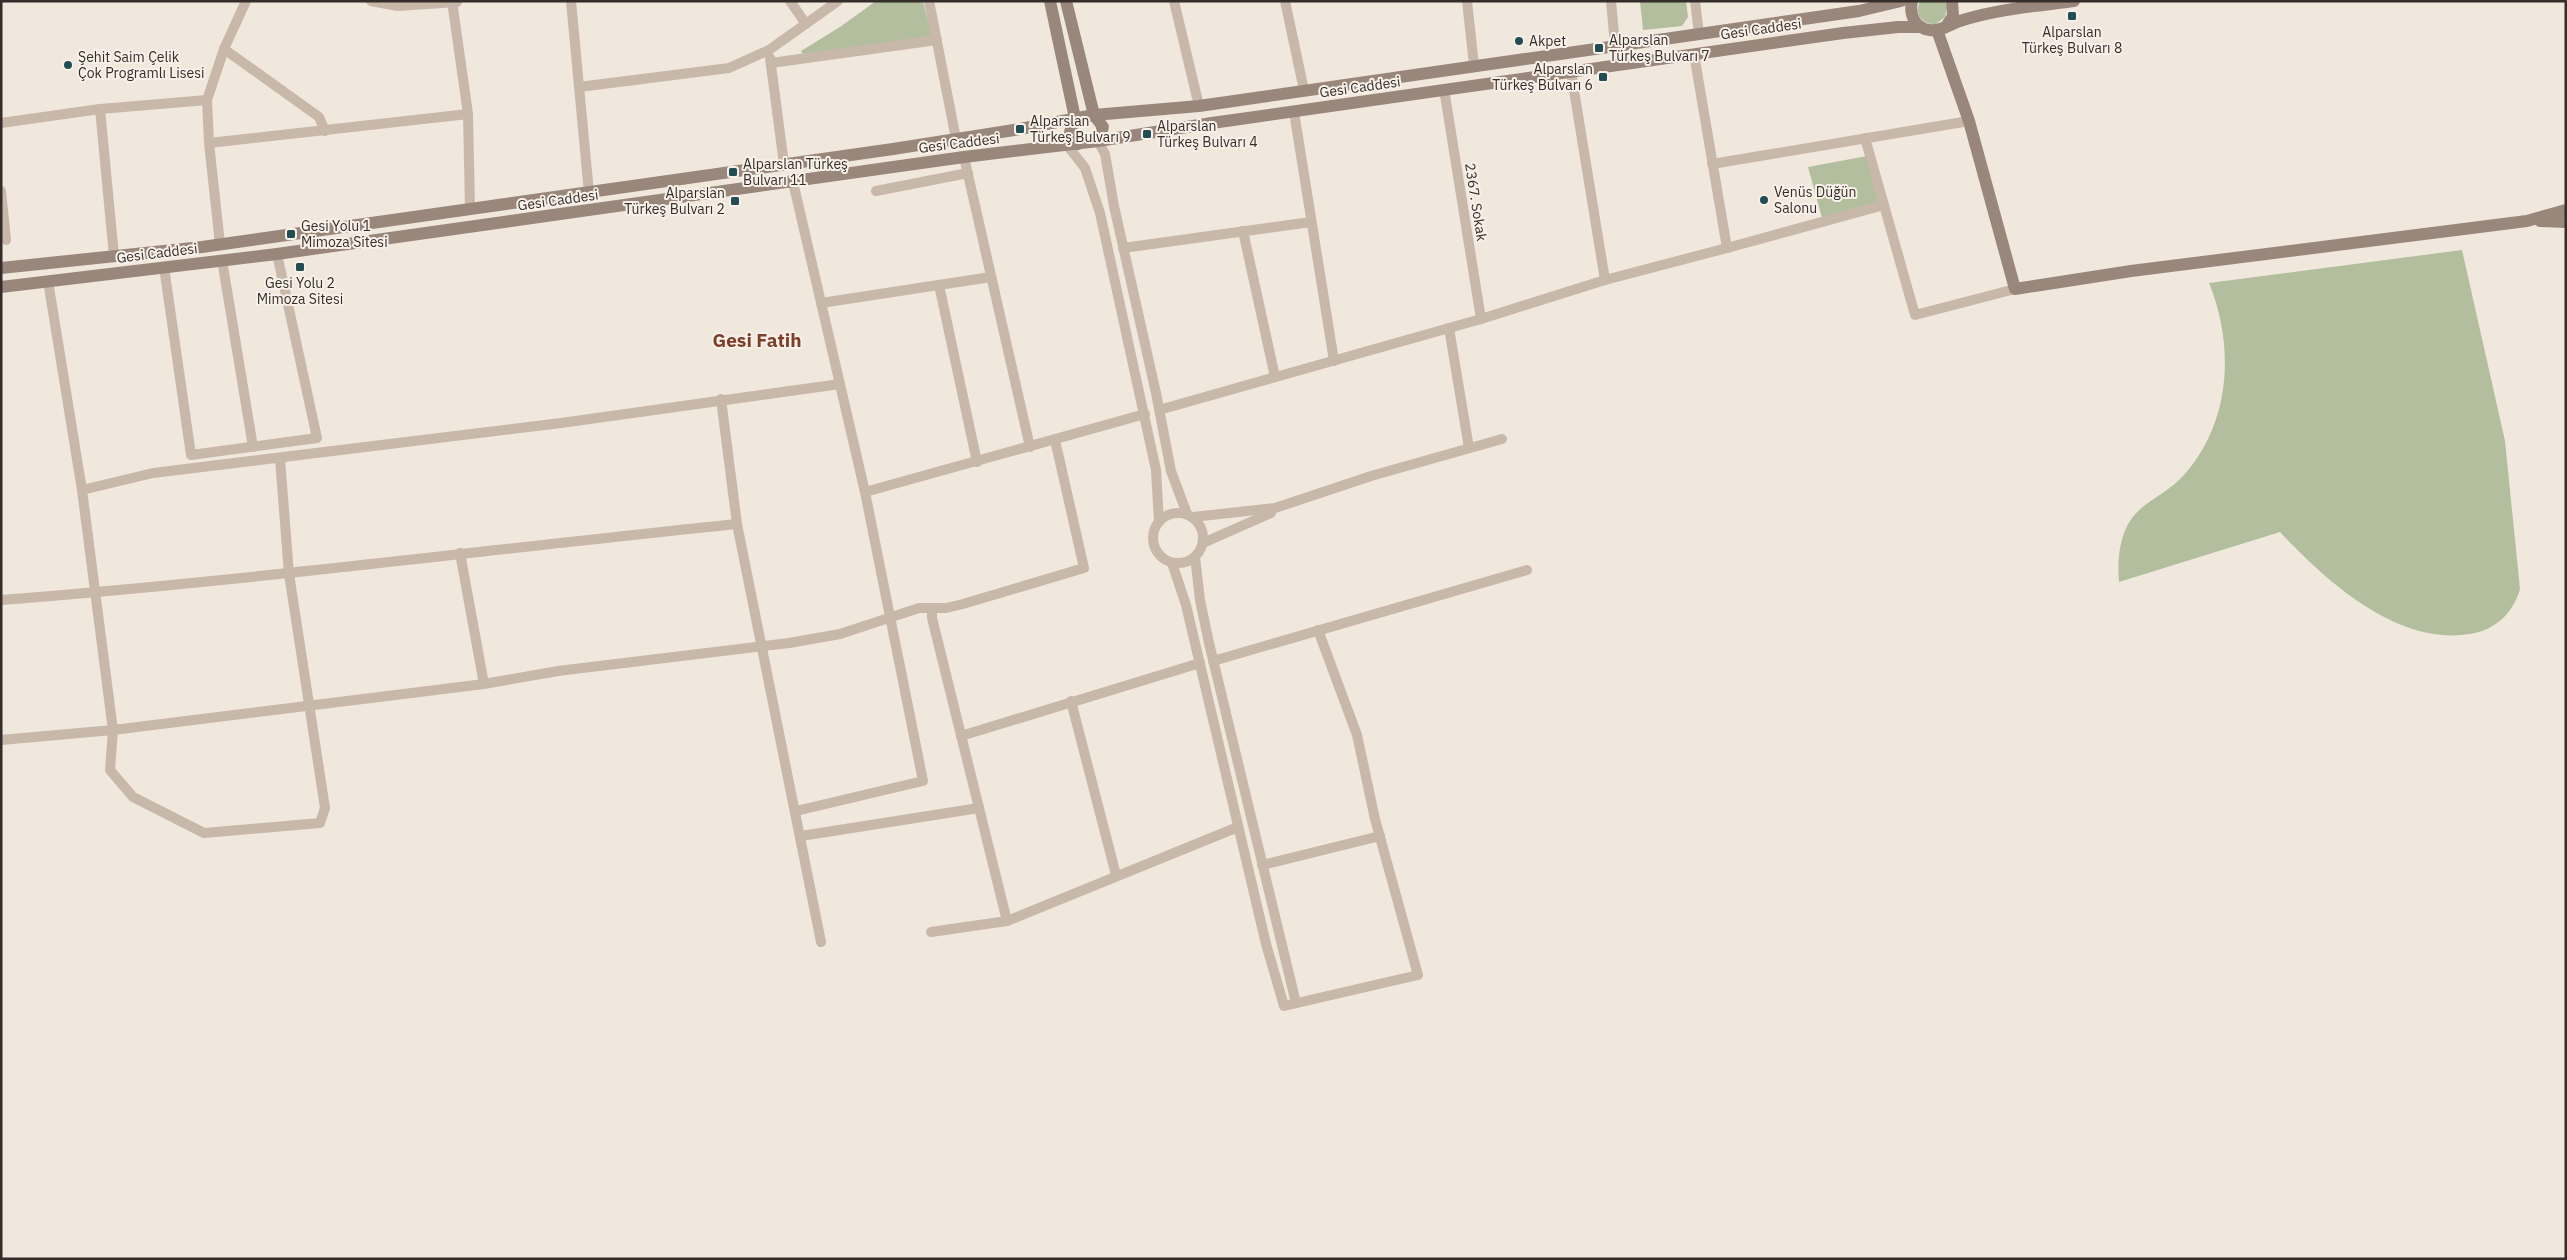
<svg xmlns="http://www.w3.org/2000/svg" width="2567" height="1260" font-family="'IBM Plex Sans',sans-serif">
  <rect width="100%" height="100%" fill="#f0e7dd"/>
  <g fill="#b2be9e">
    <path d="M876,1H923L933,41L803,55L801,51L840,27Z"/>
    <path d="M1640,1H1686L1688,17L1682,26L1643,30Z"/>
    <path d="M1920,1H1945L1947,6L1945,17L1936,24C1922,25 1914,14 1920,1Z"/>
    <path d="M1867,156L1883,209L1824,225L1808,167Z"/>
    <path d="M2462,250L2505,441L2520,589C2513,613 2496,630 2470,634C2397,646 2326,581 2280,532L2119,582C2117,555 2120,524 2144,506C2157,496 2171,489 2183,476C2231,423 2235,347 2209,283Z"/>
  </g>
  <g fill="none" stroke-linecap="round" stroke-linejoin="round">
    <g stroke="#c7b8aa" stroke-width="10">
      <path d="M371,1L398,6L457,2"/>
      <path d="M452,1L468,114L470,209"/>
      <path d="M571,1L589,193"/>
      <path d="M790,1L806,24"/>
      <path d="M929,1L956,139"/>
      <path d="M1174,1L1199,106"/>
      <path d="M1285,1L1304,90"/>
      <path d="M1467,1L1474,65"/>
      <path d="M1611,1L1615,45"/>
      <path d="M1695,1L1699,34"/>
      <path d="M224,49L319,117L325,131"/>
      <path d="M770,58L784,164"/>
      <path d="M771,63L937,40"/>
      <path d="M579,87L729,68L769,50L838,1"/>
      <path d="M1444,89L1481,319"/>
      <path d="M207,100L224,49L246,1"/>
      <path d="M100,109L114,256"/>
      <path d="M1294,112L1334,361"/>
      <path d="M1,123L100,109L207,100L209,143L220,244"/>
      <path d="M1865,138L1915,315L2015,289"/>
      <path d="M1098,141L1105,154L1114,206L1156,393L1171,471L1187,514"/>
      <path d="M209,143L468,114"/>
      <path d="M1067,145L1085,168L1100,213L1156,470L1159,522"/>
      <path d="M964,157L1030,447"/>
      <path d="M1712,164L1969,121"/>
      <path d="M793,182L865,492L923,781L796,811"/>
      <path d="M1,191L6,240"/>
      <path d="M876,191L968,173"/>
      <path d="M1243,231L1275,377"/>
      <path d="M1123,248L1311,222"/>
      <path d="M1727,248L1884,205"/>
      <path d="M222,260L253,447"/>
      <path d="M164,267L191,455L317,438L277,254"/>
      <path d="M1605,280L1727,248L1694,54"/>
      <path d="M48,281L82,490L113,730L484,684L558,671L789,643L840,634L919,608H946L963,604L1084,568L1055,440"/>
      <path d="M939,285L977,462"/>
      <path d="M821,303L991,277"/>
      <path d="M1449,328L1469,448"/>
      <path d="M721,399L737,524L821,942"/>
      <path d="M1159,410L1481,319L1605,280L1571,72"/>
      <path d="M82,490L153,473L561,423L840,384"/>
      <path d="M865,492L1145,414"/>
      <circle cx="1178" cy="538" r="25"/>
      <path d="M1193,517L1275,508L1371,476L1502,439"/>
      <path d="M1203,543L1271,513"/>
      <path d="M460,553L484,684"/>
      <path d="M1195,557L1200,600L1209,643L1296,1003"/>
      <path d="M1172,563L1186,605L1266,944L1284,1006L1418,975L1375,819L1357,735L1318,630"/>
      <path d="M1,600C247,581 492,549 737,524"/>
      <path d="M932,608V618L1007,921"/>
      <path d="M1213,661L1527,570"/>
      <path d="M1071,701L1116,875"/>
      <path d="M961,736L1200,663"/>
      <path d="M1,740L113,730L110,770L133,797L204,833L320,823L325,808L289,574L280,459"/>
      <path d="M801,836L979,808"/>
      <path d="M1262,865L1380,836"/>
      <path d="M931,932L1007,921L1238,827"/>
    </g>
    <g stroke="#9a877b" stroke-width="12">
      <path d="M1050,1L1075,118"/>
      <path d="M1066,1L1094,115"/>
      <path d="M1912,1C1909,14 1915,29 1930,30C1940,32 1952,23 1963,20C1999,9 2036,6 2074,1"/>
      <path d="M1947,25L1953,16L1952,1"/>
      <path d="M1937,30L1969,121L2015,289L2131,271L2527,221L2566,210"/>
      <path d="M1094,115L1103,127L1098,141"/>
      <path d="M1075,118L1070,132L1078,144"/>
      <path d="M2540,221L2566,222"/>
      <path d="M1,268L202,247L893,149L1020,129L1094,115L1199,106L1859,11L1901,1"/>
      <path d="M1,287L277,254L964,157L1098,141L1212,123L1843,33L1898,27H1921"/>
    </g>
  </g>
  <g fill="#224e53" stroke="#f8f1e9" stroke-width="2">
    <rect x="2067" y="11" width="10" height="10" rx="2.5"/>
    <circle cx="1519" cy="41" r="5"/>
    <rect x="1594" y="43" width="10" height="10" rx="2.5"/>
    <circle cx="68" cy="65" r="5"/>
    <rect x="1598" y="72" width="10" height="10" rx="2.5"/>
    <rect x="1015" y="124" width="10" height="10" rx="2.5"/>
    <rect x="1142" y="129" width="10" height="10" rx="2.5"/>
    <rect x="728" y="167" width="10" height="10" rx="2.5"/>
    <circle cx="1764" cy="200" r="5"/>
    <rect x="730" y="196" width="10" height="10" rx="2.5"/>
    <rect x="286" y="229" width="10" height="10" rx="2.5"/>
    <rect x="295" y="262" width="10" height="10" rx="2.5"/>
  </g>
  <g text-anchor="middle" stroke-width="4" stroke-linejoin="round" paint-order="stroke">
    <g font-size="14" fill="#352d29" stroke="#f8f1e9">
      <text transform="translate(1761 29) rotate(-8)" y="5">Gesi Caddesi</text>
      <text transform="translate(1360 87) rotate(-8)" y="5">Gesi Caddesi</text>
      <text transform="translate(959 143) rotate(-7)" y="5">Gesi Caddesi</text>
      <text transform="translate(558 200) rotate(-8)" y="5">Gesi Caddesi</text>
      <text transform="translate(1476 202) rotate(81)" y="5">2367. Sokak</text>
      <text transform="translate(157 253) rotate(-7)" y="5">Gesi Caddesi</text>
    </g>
    <g font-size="14" fill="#352d29" stroke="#f8f1e9" text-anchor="start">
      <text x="2072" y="37" text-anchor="middle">Alparslan<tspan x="2072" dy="16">Türkeş Bulvarı 8</tspan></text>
      <text x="1609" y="45">Alparslan<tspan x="1609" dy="16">Türkeş Bulvarı 7</tspan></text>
      <text x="1529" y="46">Akpet</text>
      <text x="78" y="62">Şehit Saim Çelik<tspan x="78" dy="16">Çok Programlı Lisesi</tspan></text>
      <text x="1593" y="74" text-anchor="end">Alparslan<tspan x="1593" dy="16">Türkeş Bulvarı 6</tspan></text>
      <text x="1030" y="126">Alparslan<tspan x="1030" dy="16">Türkeş Bulvarı 9</tspan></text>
      <text x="1157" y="131">Alparslan<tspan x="1157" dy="16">Türkeş Bulvarı 4</tspan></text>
      <text x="743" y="169">Alparslan Türkeş<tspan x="743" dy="16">Bulvarı 11</tspan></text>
      <text x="1774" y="197">Venüs Düğün<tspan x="1774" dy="16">Salonu</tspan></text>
      <text x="725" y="198" text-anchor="end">Alparslan<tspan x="725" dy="16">Türkeş Bulvarı 2</tspan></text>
      <text x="301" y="231">Gesi Yolu 1<tspan x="301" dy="16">Mimoza Sitesi</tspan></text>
      <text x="300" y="288" text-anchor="middle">Gesi Yolu 2<tspan x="300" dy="16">Mimoza Sitesi</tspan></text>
    </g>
    <g font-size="19" font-weight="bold" fill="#7d3f29" stroke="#f8f1e9">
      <text x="757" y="347">Gesi Fatih</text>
    </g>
  </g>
  <rect width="2567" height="1260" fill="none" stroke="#352d29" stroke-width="5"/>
</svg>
